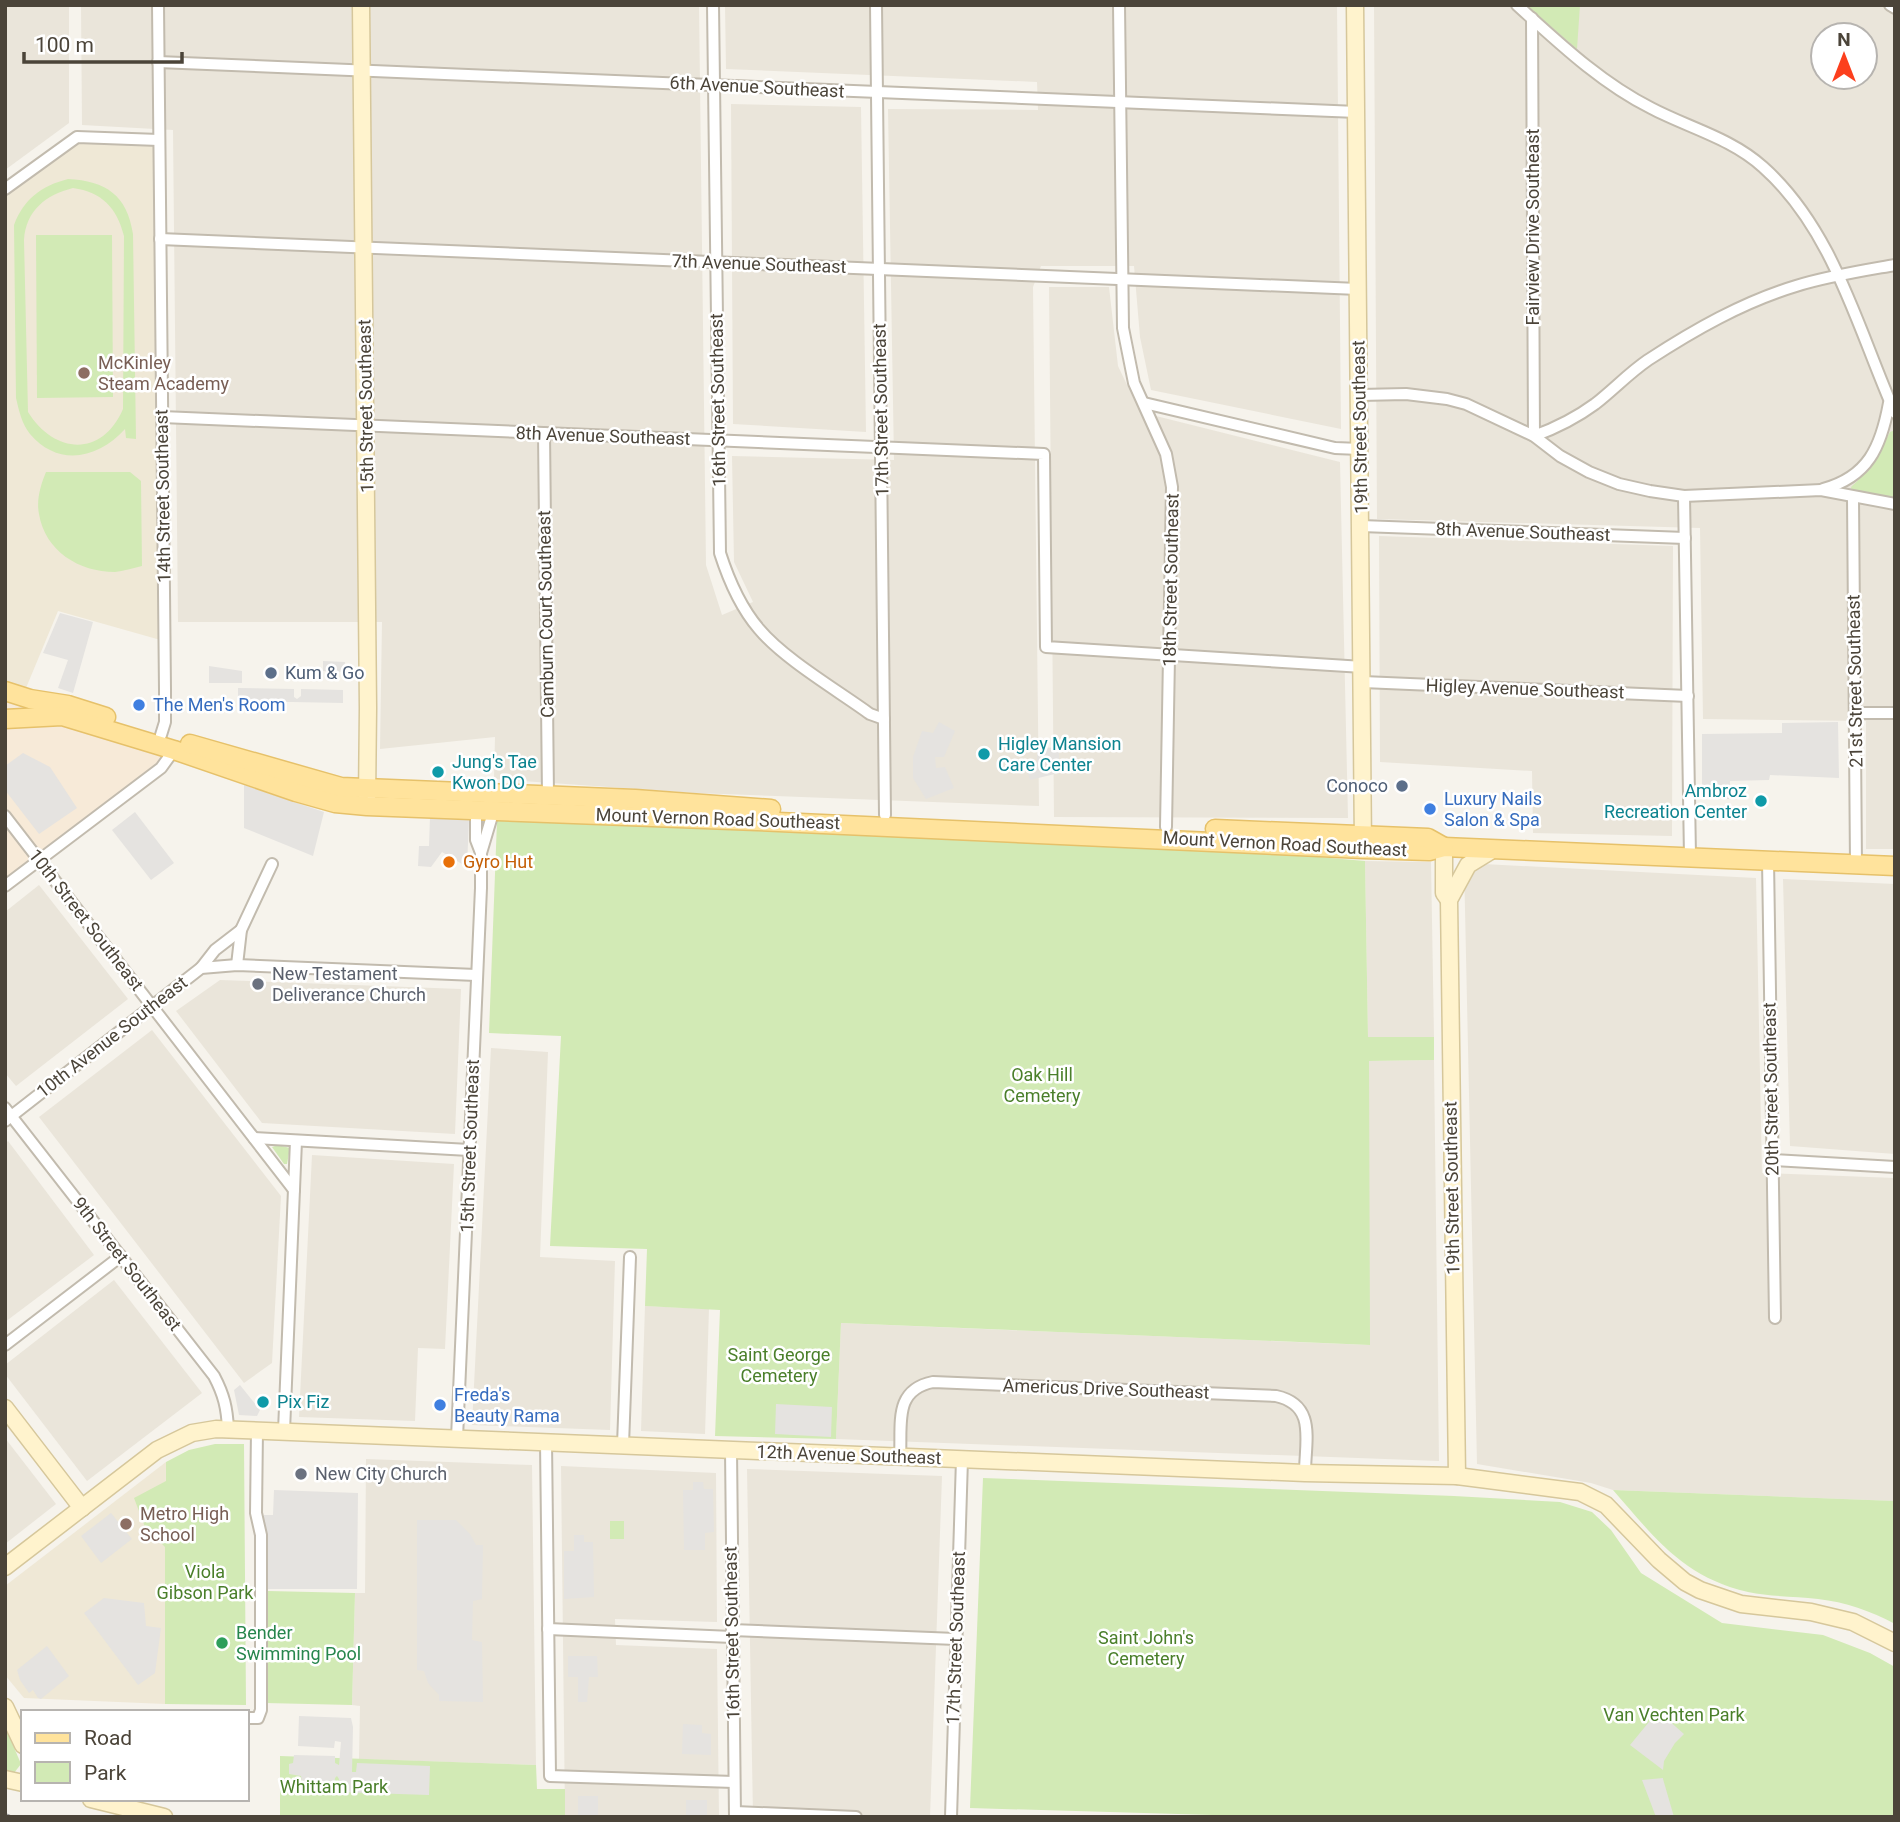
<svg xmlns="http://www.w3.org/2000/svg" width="1900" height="1822" font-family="Roboto,sans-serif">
  <rect width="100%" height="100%" fill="#f6f3ec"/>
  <g fill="#eae5da" fill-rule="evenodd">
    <path d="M5,5H69V123L5,170Z"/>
    <path d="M81,5H699L706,565L722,615L753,602L734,562L732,456L894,460L888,109L1038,110L1037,82L726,69L725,5H1337L1341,429L1151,390L1140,337L1134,266H1041L1033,287L1039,806L695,793L494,779L495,737L380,749L382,622H178L173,130L82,125Z"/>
    <path d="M1374,5H1895V849H1866V721L1703,719L1700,528L1377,519ZM1823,35H1865V77H1823Z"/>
    <path d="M731,104L861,107L866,432L733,424Z"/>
    <path d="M1049,287H1109L1118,366L1140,412L1340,462L1348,818L1054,817Z"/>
    <path d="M1379,536L1673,546L1672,836L1533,833L1532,771L1380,762Z"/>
    <path d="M1365,861L1431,862L1434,1037H1368Z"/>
    <path d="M1464,863L1756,878L1762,1173L1895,1178V1501L1613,1490L1591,1483L1477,1464Z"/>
    <path d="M1783,879L1895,884V1154L1790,1146Z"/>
    <path d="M39,885L128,999L16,1086L5,1073V912Z"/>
    <path d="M220,980L461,989L455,1134L262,1123L176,1011Z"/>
    <path d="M152,1030L281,1196L272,1363L244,1383L39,1117Z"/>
    <path d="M491,1048L548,1052L540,1257L615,1261L610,1430L472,1425Z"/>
    <path d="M1434,1060L1439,1461L836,1439L841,1323L1369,1345V1061Z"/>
    <path d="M8,1141L94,1255L5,1322V1144Z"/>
    <path d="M312,1155L454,1164L445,1349L418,1348L415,1421L299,1417Z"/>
    <path d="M114,1280L202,1393L87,1481L5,1374V1365Z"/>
    <path d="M645,1306L709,1309L705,1434L641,1431Z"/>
    <path d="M5,1438L56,1504L5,1544Z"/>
    <path d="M366,1459L532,1465L536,1765L359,1759L360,1706L352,1705L355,1593H365Z"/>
    <path d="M561,1466L716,1473L717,1622L615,1619L616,1645L717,1649L719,1817H565Z"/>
    <path d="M747,1469L942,1476L930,1817H753Z"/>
  </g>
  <path fill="#f7ead8" d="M5,687L169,758L5,888Z"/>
  <g fill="#efe8d6">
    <path d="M77,137L159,140L164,641L58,611L26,688L5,683V189Z"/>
    <path d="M166,1462L165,1704L24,1698L5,1675V1586Z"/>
  </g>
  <g fill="#d2eab5" fill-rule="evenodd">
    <path d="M1526,5H1580L1577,49Z"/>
    <path d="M68,179C106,181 127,195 133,234L136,439L126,438L125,429C99,458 59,468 30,434C22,424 19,411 16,398L14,225C24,199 41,186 68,179ZM73,188C102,192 117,208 124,236L123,409C102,458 54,454 28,412L24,240C26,210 46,195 73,188Z"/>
    <path d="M36,235H112L113,397L37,398Z"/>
    <path d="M1895,430V498L1852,491L1851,487L1871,468L1890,432Z"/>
    <path d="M46,472H130L141,481L142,566C133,568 123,571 115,572C79,572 45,551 39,514C36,500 41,484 46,472Z"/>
    <path d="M502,817L1225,849L1365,861L1368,1037H1434V1060L1369,1061L1370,1345L841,1323L836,1439L715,1436L720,1310L645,1306L647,1249L550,1246L561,1036L489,1033L497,821Z"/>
    <path d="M278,1145L290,1148L287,1164H284L272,1147Z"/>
    <path d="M215,1444H244L246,1705L165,1704V1547L145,1527L134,1498L166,1481V1462L189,1450Z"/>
    <path d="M983,1478L1454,1496L1560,1502L1592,1512L1611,1530L1641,1573L1722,1623L1823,1635L1870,1653L1895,1667V1817H1281L970,1808Z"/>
    <path d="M1613,1490L1895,1501V1624C1871,1611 1845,1602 1818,1599C1795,1596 1771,1597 1748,1592C1683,1577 1655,1538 1613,1490Z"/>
    <rect x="610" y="1521" width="14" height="18"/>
    <path d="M268,1591L355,1593L352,1705L265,1703Z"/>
    <path d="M5,1726L21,1764L14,1773L5,1772Z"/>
    <path d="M280,1756L536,1765L537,1789H565V1817H280Z"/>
  </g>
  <g fill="#e5e3e0">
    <path d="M60,613L93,622L73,693L58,688L68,660L43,653Z"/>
    <path d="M323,661L345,662L344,672L323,671Z"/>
    <path d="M209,666L242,671V683H209Z"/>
    <path d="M238,688L294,689V697L297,699L301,696V689L343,690V703L238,701Z"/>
    <path d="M939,722L955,731L944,757H935L936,768L945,767L954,788L926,799L913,778V757L922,731L933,733Z"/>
    <path d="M1838,722L1839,778L1770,775L1769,780L1730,781L1729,799L1702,798V734L1782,733V723Z"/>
    <path d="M1037,747L1059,748V773L1030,780L1026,767L1037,764Z"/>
    <path d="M23,753L50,767L77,808L39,834L5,790V766Z"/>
    <path d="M244,785L324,812L313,856L244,828Z"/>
    <path d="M135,812L174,863L151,880L112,830Z"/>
    <path d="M430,817L469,819L467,867L442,852L431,867L418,866L419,846H429Z"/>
    <path d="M240,1385L260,1410L257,1416L239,1415L234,1390Z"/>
    <path d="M776,1404L832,1407L831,1437L775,1434Z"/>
    <path d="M693,1482H703L704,1489H713L714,1532L705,1533V1550H684L683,1490H693Z"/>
    <path d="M274,1490L358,1493L357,1589H265L264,1515H273Z"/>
    <path d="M111,1513L132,1539L101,1563L81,1536Z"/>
    <path d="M417,1520H456L470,1534L476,1545H483L482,1599L473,1601L472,1640L482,1642L483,1702L439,1701V1695L428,1683L424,1671L417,1670Z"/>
    <path d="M574,1535H584V1542H593L594,1597L564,1599V1551H574Z"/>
    <path d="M104,1598L144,1603L146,1626L161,1628L155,1673L138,1685L84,1613Z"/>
    <path d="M47,1646L69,1676L41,1699L38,1698L33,1690L29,1693L20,1680L17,1670Z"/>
    <path d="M568,1656H597L598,1677H589L587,1702H578V1677H568Z"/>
    <path d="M1658,1711L1684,1734L1675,1743L1664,1761L1663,1770L1630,1745Z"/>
    <path d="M299,1716L351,1718L353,1727L352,1772H356L357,1763L430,1766L429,1795L339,1792V1779L337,1776L335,1778L334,1785L302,1784L301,1776L289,1774V1764L293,1763L294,1755L335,1756V1763L339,1765L341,1742L335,1741L334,1748L298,1746Z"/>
    <path d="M683,1724L702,1725V1733L711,1734V1755L682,1754Z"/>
    <path d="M1663,1778V1779L1674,1817H1656L1642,1780Z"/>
    <rect x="578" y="1796" width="20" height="21"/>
    <rect x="686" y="1800" width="21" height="17"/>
  </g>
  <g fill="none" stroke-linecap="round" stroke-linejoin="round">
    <defs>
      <g id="street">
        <path d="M158,5L165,689V722L161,735"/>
        <path d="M713,5L720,553C728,578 741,608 759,629C784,659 837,690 870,714L884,719"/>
        <path d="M876,5L885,815"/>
        <path d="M1119,5L1123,328L1134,383L1166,454L1172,487L1166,827"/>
        <path d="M1517,5C1559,43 1601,83 1651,108C1689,128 1731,138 1763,167C1834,230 1858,330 1895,413"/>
        <path d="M1890,5L1895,8"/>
        <path d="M1532,18L1534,436C1556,428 1576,418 1595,404C1613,390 1629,373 1648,360C1694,330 1743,302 1796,286C1828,276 1861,271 1895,265"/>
        <path d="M158,62L1357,112"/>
        <path d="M5,189L77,137L159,140"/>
        <path d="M160,239L1358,289"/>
        <path d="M1360,395L1406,394L1447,399L1466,404L1534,436L1560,456L1589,472L1619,484L1650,491L1684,496L1821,490L1895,504"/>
        <path d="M1144,403L1335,448L1360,449"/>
        <path d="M162,417L1044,454L1046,647L1363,667"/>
        <path d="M544,433L548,795"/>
        <path d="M1823,489C1868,477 1881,447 1889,403"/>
        <path d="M1684,496L1690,856"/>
        <path d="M1853,498L1856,865"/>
        <path d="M1361,526L1685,538"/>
        <path d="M1363,682L1688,696"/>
        <path d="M1856,713H1895"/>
        <path d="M476,810V840L481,853"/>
        <path d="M5,816L294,1190"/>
        <path d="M1768,860L1775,1318"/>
        <path d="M5,886L161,768L174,750"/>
        <path d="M237,965L241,930L272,864"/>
        <path d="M201,968L215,950L241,930"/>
        <path d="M5,1108L214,1376C224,1395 227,1408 228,1429"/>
        <path d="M5,1121L201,968L237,965L476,975"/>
        <path d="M254,1138L469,1150"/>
        <path d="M1773,1160L1895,1167"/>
        <path d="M5,1345L121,1256"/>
        <path d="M284,1431L296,1141"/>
        <path d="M457,1438L481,888V853L492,816L496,811"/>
        <path d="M546,1442L550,1776L734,1782"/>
        <path d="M623,1445L630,1257"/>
        <path d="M731,1450L735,1817"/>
        <path d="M900,1457C902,1424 893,1390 933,1382L1276,1396C1317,1405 1305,1441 1305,1473"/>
        <path d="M548,1629L732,1637"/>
        <path d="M732,1630L956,1639"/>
        <path d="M247,1718H258L261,1710V1535L256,1513L257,1430"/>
        <path d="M735,1812L856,1817"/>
        <path d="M951,1817L962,1459"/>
      </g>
      <g id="secondary">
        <path d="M361,5L368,708L367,801"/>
        <path d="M1355,5L1363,846"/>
        <path d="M1444,847V893L1449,900"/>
        <path d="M5,1408L82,1508"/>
        <path d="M1457,1476L1449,900L1468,865L1494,849"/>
        <path d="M5,1567L157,1450L192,1433L216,1429L1305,1473L1457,1476L1580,1492L1606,1505L1659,1560L1685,1582L1700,1590L1741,1604L1811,1612L1853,1622L1895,1643"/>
        <path d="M5,1707L23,1745"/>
        <path d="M5,1779L23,1783"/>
        <path d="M91,1799L164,1817"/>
      </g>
      <g id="primary">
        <path d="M5,691L30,699L68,705L106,717"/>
        <path d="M5,719L62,716L174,750L296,792L335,803L367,806L757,821L1363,849L1429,851L1444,847L1895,866"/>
        <path d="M190,744L341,787L635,799L771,809"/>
        <path d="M1215,829L1428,838L1444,847"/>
      </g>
    </defs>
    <use href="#street" stroke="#c2bbae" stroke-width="14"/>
    <use href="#secondary" stroke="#d6c79b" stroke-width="19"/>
    <use href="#primary" stroke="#e6c16a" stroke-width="21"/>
    <use href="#street" stroke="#fff" stroke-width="10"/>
    <use href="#secondary" stroke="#fff3cd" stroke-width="16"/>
    <use href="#primary" stroke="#ffe39c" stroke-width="18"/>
    <defs>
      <path id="rail" d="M5,1816L8,1817"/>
    </defs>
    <use href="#rail" stroke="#9a9a9a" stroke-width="6"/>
    <use href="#rail" stroke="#fff" stroke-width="3.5" stroke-dasharray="10" stroke-linecap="butt"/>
  </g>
  <g fill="#8d6e63" stroke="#fff" stroke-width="2.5">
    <circle cx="84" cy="373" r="7"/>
    <circle cx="126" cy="1524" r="7"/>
  </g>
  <g fill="#5c6f8a" stroke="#fff" stroke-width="2.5">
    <circle cx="271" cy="673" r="7"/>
    <circle cx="1402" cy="786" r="7"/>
  </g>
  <g fill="#3f7fe0" stroke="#fff" stroke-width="2.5">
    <circle cx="139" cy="705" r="7"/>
    <circle cx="1430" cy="809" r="7"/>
    <circle cx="440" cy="1405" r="7"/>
  </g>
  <g fill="#0f9aa8" stroke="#fff" stroke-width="2.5">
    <circle cx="984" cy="754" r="7"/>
    <circle cx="438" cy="772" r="7"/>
    <circle cx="1761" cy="801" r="7"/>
    <circle cx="263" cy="1402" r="7"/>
  </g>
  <circle fill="#e8710a" stroke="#fff" stroke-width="2.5" cx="449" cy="862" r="7"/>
  <g fill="#6b7280" stroke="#fff" stroke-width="2.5">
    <circle cx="258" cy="984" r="7"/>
    <circle cx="301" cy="1474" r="7"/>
  </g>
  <circle fill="#2e9e5b" stroke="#fff" stroke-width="2.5" cx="222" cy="1643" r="7"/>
  <g text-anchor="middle" stroke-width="5" stroke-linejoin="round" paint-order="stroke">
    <g font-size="18" fill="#4b4439" stroke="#fff">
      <text transform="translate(757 87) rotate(3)" y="6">6th Avenue Southeast</text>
      <text transform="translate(1533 227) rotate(-90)" y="6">Fairview Drive Southeast</text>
      <text transform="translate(759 264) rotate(2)" y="6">7th Avenue Southeast</text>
      <text transform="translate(718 400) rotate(-91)" y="6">16th Street Southeast</text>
      <text transform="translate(366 406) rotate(-91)" y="6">15th Street Southeast</text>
      <text transform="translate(881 410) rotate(-91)" y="6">17th Street Southeast</text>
      <text transform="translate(1360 427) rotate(-91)" y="6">19th Street Southeast</text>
      <text transform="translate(603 436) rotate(2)" y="6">8th Avenue Southeast</text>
      <text transform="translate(163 496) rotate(-91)" y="6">14th Street Southeast</text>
      <text transform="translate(1523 532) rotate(2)" y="6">8th Avenue Southeast</text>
      <text transform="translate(1171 580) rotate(-89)" y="6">18th Street Southeast</text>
      <text transform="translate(546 614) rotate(-91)" y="6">Camburn Court Southeast</text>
      <text transform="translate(1855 681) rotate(-91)" y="6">21st Street Southeast</text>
      <text transform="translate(1525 689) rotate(2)" y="6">Higley Avenue Southeast</text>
      <text transform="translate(718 819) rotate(2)" y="6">Mount Vernon Road Southeast</text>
      <text transform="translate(1285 844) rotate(3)" y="6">Mount Vernon Road Southeast</text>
      <text transform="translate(86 920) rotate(52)" y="6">10th Street Southeast</text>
      <text transform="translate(112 1037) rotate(-38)" y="6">10th Avenue Southeast</text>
      <text transform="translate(1771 1089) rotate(-91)" y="6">20th Street Southeast</text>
      <text transform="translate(470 1146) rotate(-88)" y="6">15th Street Southeast</text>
      <text transform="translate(1452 1188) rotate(-91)" y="6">19th Street Southeast</text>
      <text transform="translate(127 1264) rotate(52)" y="6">9th Street Southeast</text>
      <text transform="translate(1106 1389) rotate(2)" y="6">Americus Drive Southeast</text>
      <text transform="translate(849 1455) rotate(2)" y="6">12th Avenue Southeast</text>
      <text transform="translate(732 1633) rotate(-91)" y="6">16th Street Southeast</text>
      <text transform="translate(956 1638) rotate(-88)" y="6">17th Street Southeast</text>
    </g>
    <g font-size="18" fill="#785e54" stroke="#fff" text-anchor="start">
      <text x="98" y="369">McKinley<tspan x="98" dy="21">Steam Academy</tspan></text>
      <text x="140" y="1520">Metro High<tspan x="140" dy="21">School</tspan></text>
    </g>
    <g font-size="18" fill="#4e5e75" stroke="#fff" text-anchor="start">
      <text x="285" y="679">Kum &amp; Go</text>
      <text x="1388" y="792" text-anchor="end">Conoco</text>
    </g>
    <g font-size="18" fill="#366cbe" stroke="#fff" text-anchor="start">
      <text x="153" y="711">The Men's Room</text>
      <text x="1444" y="805">Luxury Nails<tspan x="1444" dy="21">Salon &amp; Spa</tspan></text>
      <text x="454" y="1401">Freda's<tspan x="454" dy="21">Beauty Rama</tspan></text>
    </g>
    <g font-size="18" fill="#0d838f" stroke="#fff" text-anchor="start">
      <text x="998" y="750">Higley Mansion<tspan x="998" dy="21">Care Center</tspan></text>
      <text x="452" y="768">Jung's Tae<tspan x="452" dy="21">Kwon DO</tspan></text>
      <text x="1747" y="797" text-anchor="end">Ambroz<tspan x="1747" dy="21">Recreation Center</tspan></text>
      <text x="277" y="1408">Pix Fiz</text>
    </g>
    <g font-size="18" fill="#c56008" stroke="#fff" text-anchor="start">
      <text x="463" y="868">Gyro Hut</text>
    </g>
    <g font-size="18" fill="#5b616d" stroke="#fff" text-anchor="start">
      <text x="272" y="980">New Testament<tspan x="272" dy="21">Deliverance Church</tspan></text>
      <text x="315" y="1480">New City Church</text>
    </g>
    <g font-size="18" fill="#4a7f2a" stroke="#fff">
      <text x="1042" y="1081">Oak Hill<tspan x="1042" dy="21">Cemetery</tspan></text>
      <text x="779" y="1361">Saint George<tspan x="779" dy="21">Cemetery</tspan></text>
      <text x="205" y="1578">Viola<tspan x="205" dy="21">Gibson Park</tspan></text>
      <text x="1146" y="1644">Saint John's<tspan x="1146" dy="21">Cemetery</tspan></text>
      <text x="1674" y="1721">Van Vechten Park</text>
      <text x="334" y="1793">Whittam Park</text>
    </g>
    <g font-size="18" fill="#27864d" stroke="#fff" text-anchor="start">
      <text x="236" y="1639">Bender<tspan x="236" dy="21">Swimming Pool</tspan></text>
    </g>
  </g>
  <rect width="1900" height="1822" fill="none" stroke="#4b4439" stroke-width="14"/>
  <rect x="21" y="1710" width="228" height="91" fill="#ffffff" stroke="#b7b4b0" stroke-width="2"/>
  <rect x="35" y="1733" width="35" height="10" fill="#ffe39c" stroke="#b7b4b0" stroke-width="2"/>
  <text x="84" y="1745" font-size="21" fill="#4b4439">Road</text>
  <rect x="35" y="1762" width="35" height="21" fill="#d2eab5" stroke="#b7b4b0" stroke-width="2"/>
  <text x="84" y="1780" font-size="21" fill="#4b4439">Park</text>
  <g transform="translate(1844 56)"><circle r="33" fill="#ffffff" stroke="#b7b4b0" stroke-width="2"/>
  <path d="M0-5L12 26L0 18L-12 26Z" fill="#fc3f1d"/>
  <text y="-10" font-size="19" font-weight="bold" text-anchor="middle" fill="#4b4439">N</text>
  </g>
  <path d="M24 52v10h158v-10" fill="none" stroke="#4b4439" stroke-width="3.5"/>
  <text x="35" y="52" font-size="21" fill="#4b4439" stroke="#ffffff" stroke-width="5" paint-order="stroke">100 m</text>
</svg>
